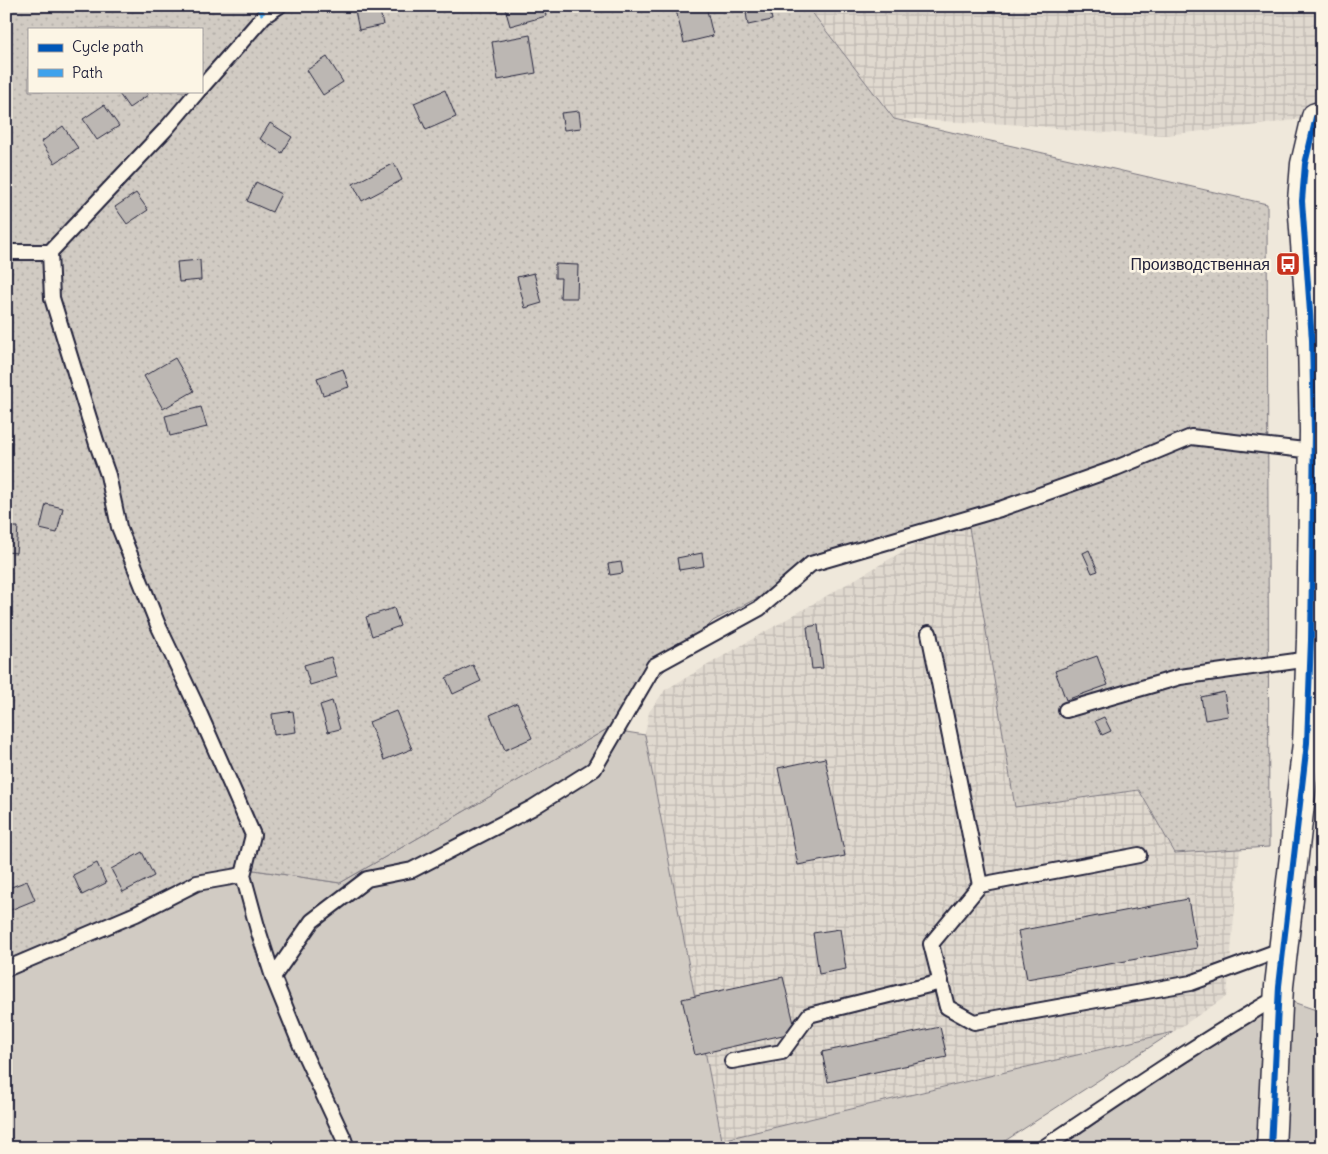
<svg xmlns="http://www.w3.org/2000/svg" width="1328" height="1154" font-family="Delius,sans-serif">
  <defs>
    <pattern id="industrial-grid" width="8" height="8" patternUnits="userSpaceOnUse" patternTransform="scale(1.25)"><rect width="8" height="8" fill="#e0d9cf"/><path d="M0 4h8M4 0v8" fill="none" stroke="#c0bab3"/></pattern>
    <pattern id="garden-dots" width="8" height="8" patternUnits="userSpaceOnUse" patternTransform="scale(1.25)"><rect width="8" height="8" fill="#d1cbc3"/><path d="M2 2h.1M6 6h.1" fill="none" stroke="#b3aea8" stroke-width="1.8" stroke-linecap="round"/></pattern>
  </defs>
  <rect width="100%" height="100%" fill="#efe8db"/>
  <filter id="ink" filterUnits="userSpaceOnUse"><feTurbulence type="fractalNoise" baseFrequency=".02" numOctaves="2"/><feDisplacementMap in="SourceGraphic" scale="10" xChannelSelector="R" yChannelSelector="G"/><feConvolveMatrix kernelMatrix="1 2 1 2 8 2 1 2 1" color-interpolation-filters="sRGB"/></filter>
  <g filter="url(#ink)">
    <g fill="url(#industrial-grid)">
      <path d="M807,6H1322V116L1259,125L1165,135L1088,132L1030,125L894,119Z"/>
      <path d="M967,514L1015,806L1139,790L1175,853L1240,849L1227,996L1173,1032L722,1140L645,735L649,712L665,690Z"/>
    </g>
    <g fill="#d1cbc3" stroke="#7a767f">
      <path d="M607,729L645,735L722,1140L1173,1032L994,1148H6V976L241,868L340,883Z"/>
      <path d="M1278,997L1322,1012V1148H1043Z"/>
    </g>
    <path fill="url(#garden-dots)" stroke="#7a767f" fill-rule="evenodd" d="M6,6H807L894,119L1267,204L1269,847L1175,853L1139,790L1015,807L967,515L841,555L713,621L607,729L340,883L241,868L6,976ZM29,29H201V91H29Z"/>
    <g fill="#bcb7b3" stroke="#22223b">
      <path d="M354,6H379L383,25L359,30Z"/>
      <path d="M510,6H544L546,16L510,26L505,8Z"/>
      <path d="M675,6H706L713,36L684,43Z"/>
      <path d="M745,6H769L772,20L748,25Z"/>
      <path d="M530,35L536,73L498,80L492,42Z"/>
      <path d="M327,57L343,82L323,95L307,70Z"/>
      <path d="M445,90L456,117L426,130L414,103Z"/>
      <path d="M117,91H146L148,95L129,108Z"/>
      <path d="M104,105L119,126L97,140L83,119Z"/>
      <path d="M579,111L581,128L564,130L561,113Z"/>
      <path d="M270,123L292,137L282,153L260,139Z"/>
      <path d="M63,126L78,148L55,163L41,142Z"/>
      <path d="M394,163L402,180L362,201L353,184Z"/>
      <path d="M256,182L281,194L272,212L247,201Z"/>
      <path d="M136,193L148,210L127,224L115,207Z"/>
      <path d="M200,260L201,280L179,282L177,262Z"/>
      <path d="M555,264L578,265L577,298H560L561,278H555Z"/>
      <path d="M534,273L542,303L525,308L517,277Z"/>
      <path d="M175,358L194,391L163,409L144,376Z"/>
      <path d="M343,369L349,387L323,395L317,378Z"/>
      <path d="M201,407L207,427L170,436L165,416Z"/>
      <path d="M46,504L63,508L57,533L40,529Z"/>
      <path d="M6,527H18L16,553L6,552Z"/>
      <path d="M1089,550L1098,571L1092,573L1083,553Z"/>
      <path d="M702,553L704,566L679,570L677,558Z"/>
      <path d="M621,562L623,573L610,575L608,564Z"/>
      <path d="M394,608L400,626L372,636L366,617Z"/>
      <path d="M818,625L823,668L812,669L807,627Z"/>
      <path d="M1097,656L1108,685L1066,700L1055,671Z"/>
      <path d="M331,657L337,677L310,685L304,665Z"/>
      <path d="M473,665L481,681L453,694L446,678Z"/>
      <path d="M1224,692L1228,716L1205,720L1201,697Z"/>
      <path d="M332,701L340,729L328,732L320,705Z"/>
      <path d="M517,703L532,738L505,750L490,715Z"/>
      <path d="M293,711L296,732L274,735L272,714Z"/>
      <path d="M396,711L412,749L384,760L369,722Z"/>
      <path d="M1104,717L1111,731L1102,735L1095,721Z"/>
      <path d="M825,758L845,856L798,865L778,768Z"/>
      <path d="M142,852L154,876L123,892L111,869Z"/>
      <path d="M97,863L106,883L82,895L73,875Z"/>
      <path d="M27,881L35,900L8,911L6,906V889Z"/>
      <path d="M1188,899L1197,948L1027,979L1018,931Z"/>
      <path d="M840,929L846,969L819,974L813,933Z"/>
      <path d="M783,977L796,1032L695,1055L682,999Z"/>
      <path d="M940,1027L947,1057L828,1082L822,1052Z"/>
    </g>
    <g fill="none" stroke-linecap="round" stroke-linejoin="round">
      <defs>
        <g id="service">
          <path d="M201,88L264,16L279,6"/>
          <path d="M198,91L165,130L50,252L52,298L97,444L108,475L119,527L158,625L194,701L253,835L243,875L258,930L273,977L303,1051L343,1137L347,1148"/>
          <path d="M6,252H50"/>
          <path d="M929,633L980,885L931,944L947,1007L974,1022L1191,983L1283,949"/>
          <path d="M1066,710L1180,677L1310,659"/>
          <path d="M980,885L1139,855"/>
          <path d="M6,969L136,914L197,883L243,875"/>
          <path d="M273,977L312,921L367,879L412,870L532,808L594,769L654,666L760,608L811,564L1000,509L1116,468L1191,437L1313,451"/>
          <path d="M732,1061L782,1052L809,1015L941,982"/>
          <path d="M1043,1148C1121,1096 1197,1043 1278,997"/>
        </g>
        <path id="minor" d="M1271,1148L1279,986L1307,743L1311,640L1314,431L1312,340L1302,201L1305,164L1316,117L1322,116"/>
      </defs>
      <use href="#service" stroke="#22223b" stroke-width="18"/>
      <use href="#minor" stroke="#22223b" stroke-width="31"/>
      <use href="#service" stroke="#fcf5e5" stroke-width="14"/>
      <use href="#minor" stroke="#fcf5e5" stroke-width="28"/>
      <path stroke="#3ea2ec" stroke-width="5" stroke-dasharray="10 5" stroke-linecap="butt" d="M258,6L264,16"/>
      <defs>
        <path id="cycleway" d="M1271,1148L1279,986L1307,743L1311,640L1314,431L1312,340L1302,201L1305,164L1316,117L1322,116"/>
      </defs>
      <use href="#cycleway" stroke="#fcf5e5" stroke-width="9"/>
      <use href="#cycleway" stroke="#0057b8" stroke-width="6"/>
    </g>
  </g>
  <defs>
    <symbol id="bus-square" viewBox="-11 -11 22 22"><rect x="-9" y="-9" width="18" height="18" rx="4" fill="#c8321e" stroke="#fcf5e5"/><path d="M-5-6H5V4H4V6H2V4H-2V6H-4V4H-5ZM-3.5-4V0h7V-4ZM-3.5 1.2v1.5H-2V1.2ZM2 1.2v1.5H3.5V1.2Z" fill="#fff"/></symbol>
  </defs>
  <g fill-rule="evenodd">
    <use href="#bus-square" x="1274" y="250" width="28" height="28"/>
  </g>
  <g text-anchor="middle" stroke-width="5" stroke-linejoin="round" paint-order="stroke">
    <g font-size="16" fill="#22223b" stroke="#fcf5e5" text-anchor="end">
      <text x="1270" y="270">Производственная</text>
    </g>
  </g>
  <rect width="1328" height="1154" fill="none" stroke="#fcf5e5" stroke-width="25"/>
  <rect x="12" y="12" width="1303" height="1129" fill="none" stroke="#22223b" stroke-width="2" filter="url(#ink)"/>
  <rect x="28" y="28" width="175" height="65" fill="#fcf5e5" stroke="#a5a1a1"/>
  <rect x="38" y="44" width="25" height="8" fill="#0057b8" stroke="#a5a1a1"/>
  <text x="72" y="52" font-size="15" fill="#22223b">Cycle path</text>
  <rect x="38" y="69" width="25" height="8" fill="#3ea2ec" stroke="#a5a1a1"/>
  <text x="72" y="78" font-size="15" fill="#22223b">Path</text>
</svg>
